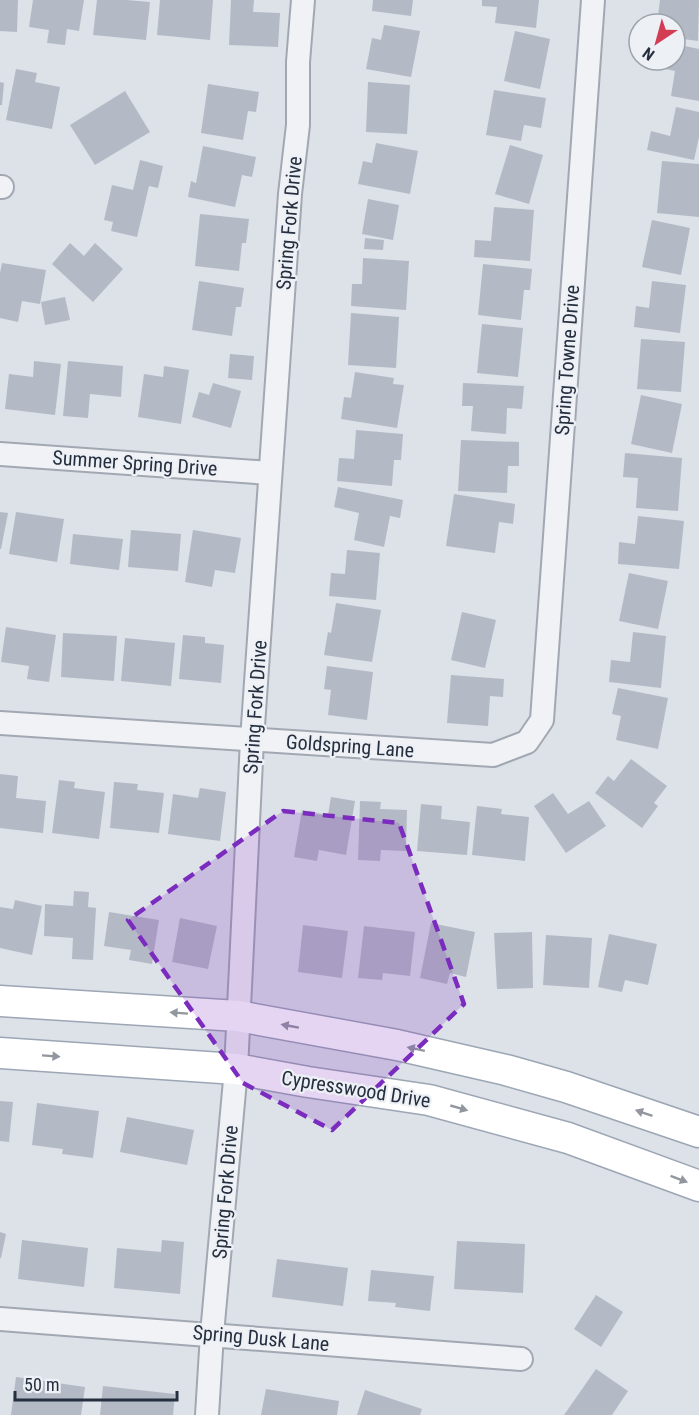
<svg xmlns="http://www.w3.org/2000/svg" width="699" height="1415" font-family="'Roboto Condensed',sans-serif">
  <rect width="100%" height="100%" fill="#dde1e8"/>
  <g fill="#b4bac5">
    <path d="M0,0H18L17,32L0,31Z"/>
    <path d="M33,0H84L79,31L67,29L65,45L47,43L49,30L29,27Z"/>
    <path d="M97,0H127L150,2L146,40L93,35Z"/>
    <path d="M160,0H213L210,40L157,35Z"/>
    <path d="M231,0H254L253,12L280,13L278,47L229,45Z"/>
    <path d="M373,0H413L411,16L372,11Z"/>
    <path d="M482,0H539L536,28L495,23L497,7L482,6Z"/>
    <path d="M660,0H699L698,41L675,38V24H657Z"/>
    <path d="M384,25L420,31L411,77L366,69L372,38L381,40Z"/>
    <path d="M515,31L550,39L540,89L504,81Z"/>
    <path d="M675,44L699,49V101L671,96L675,71L652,66L653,60H675Z"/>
    <path d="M16,69L37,73L35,82L60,87L52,129L6,120Z"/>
    <path d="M0,82L4,83L2,105H0Z"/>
    <path d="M368,82L410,85L407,134L366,132Z"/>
    <path d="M208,84L259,92L256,112L248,111L243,140L201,133Z"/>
    <path d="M494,90L546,98L541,128L524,125L521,141L486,135Z"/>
    <path d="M125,91L150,132L95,165L70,125Z"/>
    <path d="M676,107L699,112V137L694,160L647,150L651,131L670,136Z"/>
    <path d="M376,143L418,151L410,194L358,184L363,161L372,163Z"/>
    <path d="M510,145L543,155L529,204L495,194Z"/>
    <path d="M203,146L256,157L252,177L242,175L235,207L188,197L191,181L196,183Z"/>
    <path d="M140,160L163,166L158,188L149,186L137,237L111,231L113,222L104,220L112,185L133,190Z"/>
    <path d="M662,161L699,164V217L657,213Z"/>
    <path d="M368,199L399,205L393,240L362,234Z"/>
    <path d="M494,207L534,210L530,261L474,257L475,240L491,241Z"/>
    <path d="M200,214L249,219L246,243H242L239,271L195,266Z"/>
    <path d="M652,220L690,228L681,275L642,267Z"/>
    <path d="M365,238L384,240L383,250L364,249Z"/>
    <path d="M70,243L84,256L95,243L123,269L93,302L52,264Z"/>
    <path d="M363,258L409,261L406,310L351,306L352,284H362Z"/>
    <path d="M2,263L46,270L40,304L22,301L18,322L0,318V273Z"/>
    <path d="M483,264L532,269L530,290H524L521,320L478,315Z"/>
    <path d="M199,281L244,288L241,307H236L232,336L192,330Z"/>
    <path d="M652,281L686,285L680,333L634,327L636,306L649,308Z"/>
    <path d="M65,297L70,320L45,325L41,302Z"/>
    <path d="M351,313L399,317L396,368L348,365Z"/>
    <path d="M482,324L523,328L518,377L477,373Z"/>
    <path d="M641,339L685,342L681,392L637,389Z"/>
    <path d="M230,354L254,356L252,380L228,378Z"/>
    <path d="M34,361L61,364L55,415L5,409L9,374L33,377Z"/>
    <path d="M68,361L123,366L121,397L90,394L88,418L63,416Z"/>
    <path d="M164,366L189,370L181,424L138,417L144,374L163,377Z"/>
    <path d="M355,372L394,378L393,384L404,385L397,428L341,419L344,397L351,398Z"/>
    <path d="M213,383L241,391L231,428L192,417L199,392L209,395Z"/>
    <path d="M463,383L524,386L522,409L507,408L506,434L471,431L473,406H462Z"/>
    <path d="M641,395L682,404L672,453L631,444Z"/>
    <path d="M356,430L403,434L401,460H394L392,486L337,481L339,458L354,459Z"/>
    <path d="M461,440L519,442V466H508L507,493L458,491Z"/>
    <path d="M625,453L682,458L678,511L636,508L638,478L623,477Z"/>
    <path d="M338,487L403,500L400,518L390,516L384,547L354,540L359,513L334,507Z"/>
    <path d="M454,494L515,504L513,524L499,522L495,553L446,546Z"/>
    <path d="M0,512L8,513L1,549H0Z"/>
    <path d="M16,512L64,519L57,562L9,554Z"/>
    <path d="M638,516L684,521L679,569L618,564L619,542L635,544Z"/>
    <path d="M131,530L181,534L178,571L128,567Z"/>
    <path d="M193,530L241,538L235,573L215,570L212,587L185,582Z"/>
    <path d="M73,534L123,539L119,570L70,564Z"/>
    <path d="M347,550L380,553L376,600L329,596L331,573L345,574Z"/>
    <path d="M629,573L668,581L658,629L619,621Z"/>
    <path d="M336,603L381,610L372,662L324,655L328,632L331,633Z"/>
    <path d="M462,612L496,620L485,668L451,660Z"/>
    <path d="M6,627L56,635L49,682L27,679L29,666L1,662Z"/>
    <path d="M633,632L666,636L661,688L609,682L611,660L630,662Z"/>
    <path d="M63,633L117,636L114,681L61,677Z"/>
    <path d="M183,635L205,637V643L224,645L221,683L179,679Z"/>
    <path d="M125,638L175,643L171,686L121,681Z"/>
    <path d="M327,666L373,672L367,720L328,715L331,690L324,689Z"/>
    <path d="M451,675L504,679L503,697L490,696L488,726L447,723Z"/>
    <path d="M618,688L668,698L658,749L616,740L621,716L612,714Z"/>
    <path d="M631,759L667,786L654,803L658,806L642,828L595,793L608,776L614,781Z"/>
    <path d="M0,774L18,776L16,798L46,801L43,833L0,828Z"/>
    <path d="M59,780L75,782L74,788L105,792L99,839L52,833Z"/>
    <path d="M114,782L138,784L137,790L164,793L159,833L110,828Z"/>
    <path d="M200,788L226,792L220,841L168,834L173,794L198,798Z"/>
    <path d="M553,793L568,814L589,801L606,826L566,853L534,806Z"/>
    <path d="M331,797L355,801L346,855L319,850L317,861L294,857L302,810L328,815Z"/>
    <path d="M360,801L381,802L380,809L407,810L406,851L381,850L380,861L358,860Z"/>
    <path d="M421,804L442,806L441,819L470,822L467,855L417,851Z"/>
    <path d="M477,806L502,809L501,814L529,817L525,861L472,855Z"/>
    <path d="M74,891L89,892L88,907L96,908L93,960L72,959L73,938L44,936L45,904L73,906Z"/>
    <path d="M15,900L42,906L32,955L0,948V907L13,909Z"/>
    <path d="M109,912L159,920L152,964L129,960L131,950L104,946Z"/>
    <path d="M180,918L217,926L208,969L172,962Z"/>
    <path d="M431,923L475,932L466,977L450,973L447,984L420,978Z"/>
    <path d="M303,925L348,931L342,978L298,972Z"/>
    <path d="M364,926L415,932L410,976L383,973L382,980L358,978Z"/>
    <path d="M532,932L533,988L497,989L494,933Z"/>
    <path d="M609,934L657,944L648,985L625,980L622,992L598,987Z"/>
    <path d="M546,935L592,938L589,988L543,985Z"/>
    <path d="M0,1101L13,1102L9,1142L0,1141Z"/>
    <path d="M37,1103L99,1111L93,1158L62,1154L63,1149L32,1145Z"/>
    <path d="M127,1117L194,1130L187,1165L120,1152Z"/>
    <path d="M0,1232L6,1234L1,1258H0Z"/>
    <path d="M22,1240L88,1248L84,1287L18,1279Z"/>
    <path d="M162,1240L184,1242L180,1294L114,1288L117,1248L161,1252Z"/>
    <path d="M457,1241L525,1244L523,1293L454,1289Z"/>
    <path d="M277,1259L348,1268L343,1306L272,1297Z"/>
    <path d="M371,1270L434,1276L430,1311L395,1307L396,1303L368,1301Z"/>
    <path d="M596,1295L623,1312L601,1347L574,1329Z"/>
    <path d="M596,1369L628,1391L612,1415H564Z"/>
    <path d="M16,1377L85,1387L81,1415H11Z"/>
    <path d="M103,1386L175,1394L173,1415H100Z"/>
    <path d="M266,1389L339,1401L337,1415H261Z"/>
    <path d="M365,1390L422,1409L420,1415H357Z"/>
  </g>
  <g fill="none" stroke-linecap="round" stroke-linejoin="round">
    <defs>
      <g id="minor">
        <path d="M0,187H2"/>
        <path d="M0,454L270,473"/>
        <path d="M0,723L493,755L527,742L542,720L593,0"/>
        <path d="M0,1319L521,1359"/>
        <path d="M207,1415L212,1334L236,1069L252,740L290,194L298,125V62L303,0"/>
      </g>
      <g id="major">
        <path d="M0,1001L238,1016L397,1045L506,1070L566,1087L699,1132"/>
        <path d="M0,1053L236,1069L308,1082L429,1100L568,1138L699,1186"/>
      </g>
    </defs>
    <use href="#minor" stroke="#a2a8b2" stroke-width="26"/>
    <use href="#major" stroke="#9ca6b4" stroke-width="33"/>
    <use href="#minor" stroke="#f0f2f6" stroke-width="22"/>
    <use href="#major" stroke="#fff" stroke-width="30"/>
  </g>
  <defs><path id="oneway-solid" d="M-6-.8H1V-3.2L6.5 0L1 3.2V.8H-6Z" transform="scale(1.5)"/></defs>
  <g fill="#92979f">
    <use href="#oneway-solid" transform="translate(179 1013) rotate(-176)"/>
    <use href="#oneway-solid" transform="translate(290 1026) rotate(-170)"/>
    <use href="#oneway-solid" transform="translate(416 1049) rotate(-168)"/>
    <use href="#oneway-solid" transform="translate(51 1056) rotate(4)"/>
    <use href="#oneway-solid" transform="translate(459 1108) rotate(16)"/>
    <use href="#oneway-solid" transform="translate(644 1113) rotate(-161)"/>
    <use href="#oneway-solid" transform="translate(679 1179) rotate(21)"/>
  </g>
  <path fill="#7b2cbf" fill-opacity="0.2" stroke="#7b2cbf" stroke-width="4.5" stroke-dasharray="12 8" stroke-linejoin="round" d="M283,811L399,823L464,1004L332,1130L243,1083L128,920Z"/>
  <g text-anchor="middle" stroke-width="4.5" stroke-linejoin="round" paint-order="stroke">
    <g font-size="20" fill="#262f3f" stroke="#edf0f5">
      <text transform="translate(289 223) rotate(-85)" y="7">Spring Fork Drive</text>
      <text transform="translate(567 360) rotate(-86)" y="7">Spring Towne Drive</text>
      <text transform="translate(135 463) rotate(4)" y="7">Summer Spring Drive</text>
      <text transform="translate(255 707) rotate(-86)" y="7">Spring Fork Drive</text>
      <text transform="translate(350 746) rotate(4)" y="7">Goldspring Lane</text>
      <text transform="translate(356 1089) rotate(9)" y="7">Cypresswood Drive</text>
      <text transform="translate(225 1192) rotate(-85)" y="7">Spring Fork Drive</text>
      <text transform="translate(261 1338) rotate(5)" y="7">Spring Dusk Lane</text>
    </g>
  </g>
  <g transform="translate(657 42) rotate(216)"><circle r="28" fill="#edf0f5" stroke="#9da3ac" stroke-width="1.5"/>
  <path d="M0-4.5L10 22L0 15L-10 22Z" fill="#d23d53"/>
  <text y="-9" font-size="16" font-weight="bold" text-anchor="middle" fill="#262f3f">N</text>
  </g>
  <path d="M15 1391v9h162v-9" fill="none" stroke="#262f3f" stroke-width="3"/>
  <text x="24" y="1391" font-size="18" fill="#262f3f" stroke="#edf0f5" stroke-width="4.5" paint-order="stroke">50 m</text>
</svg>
